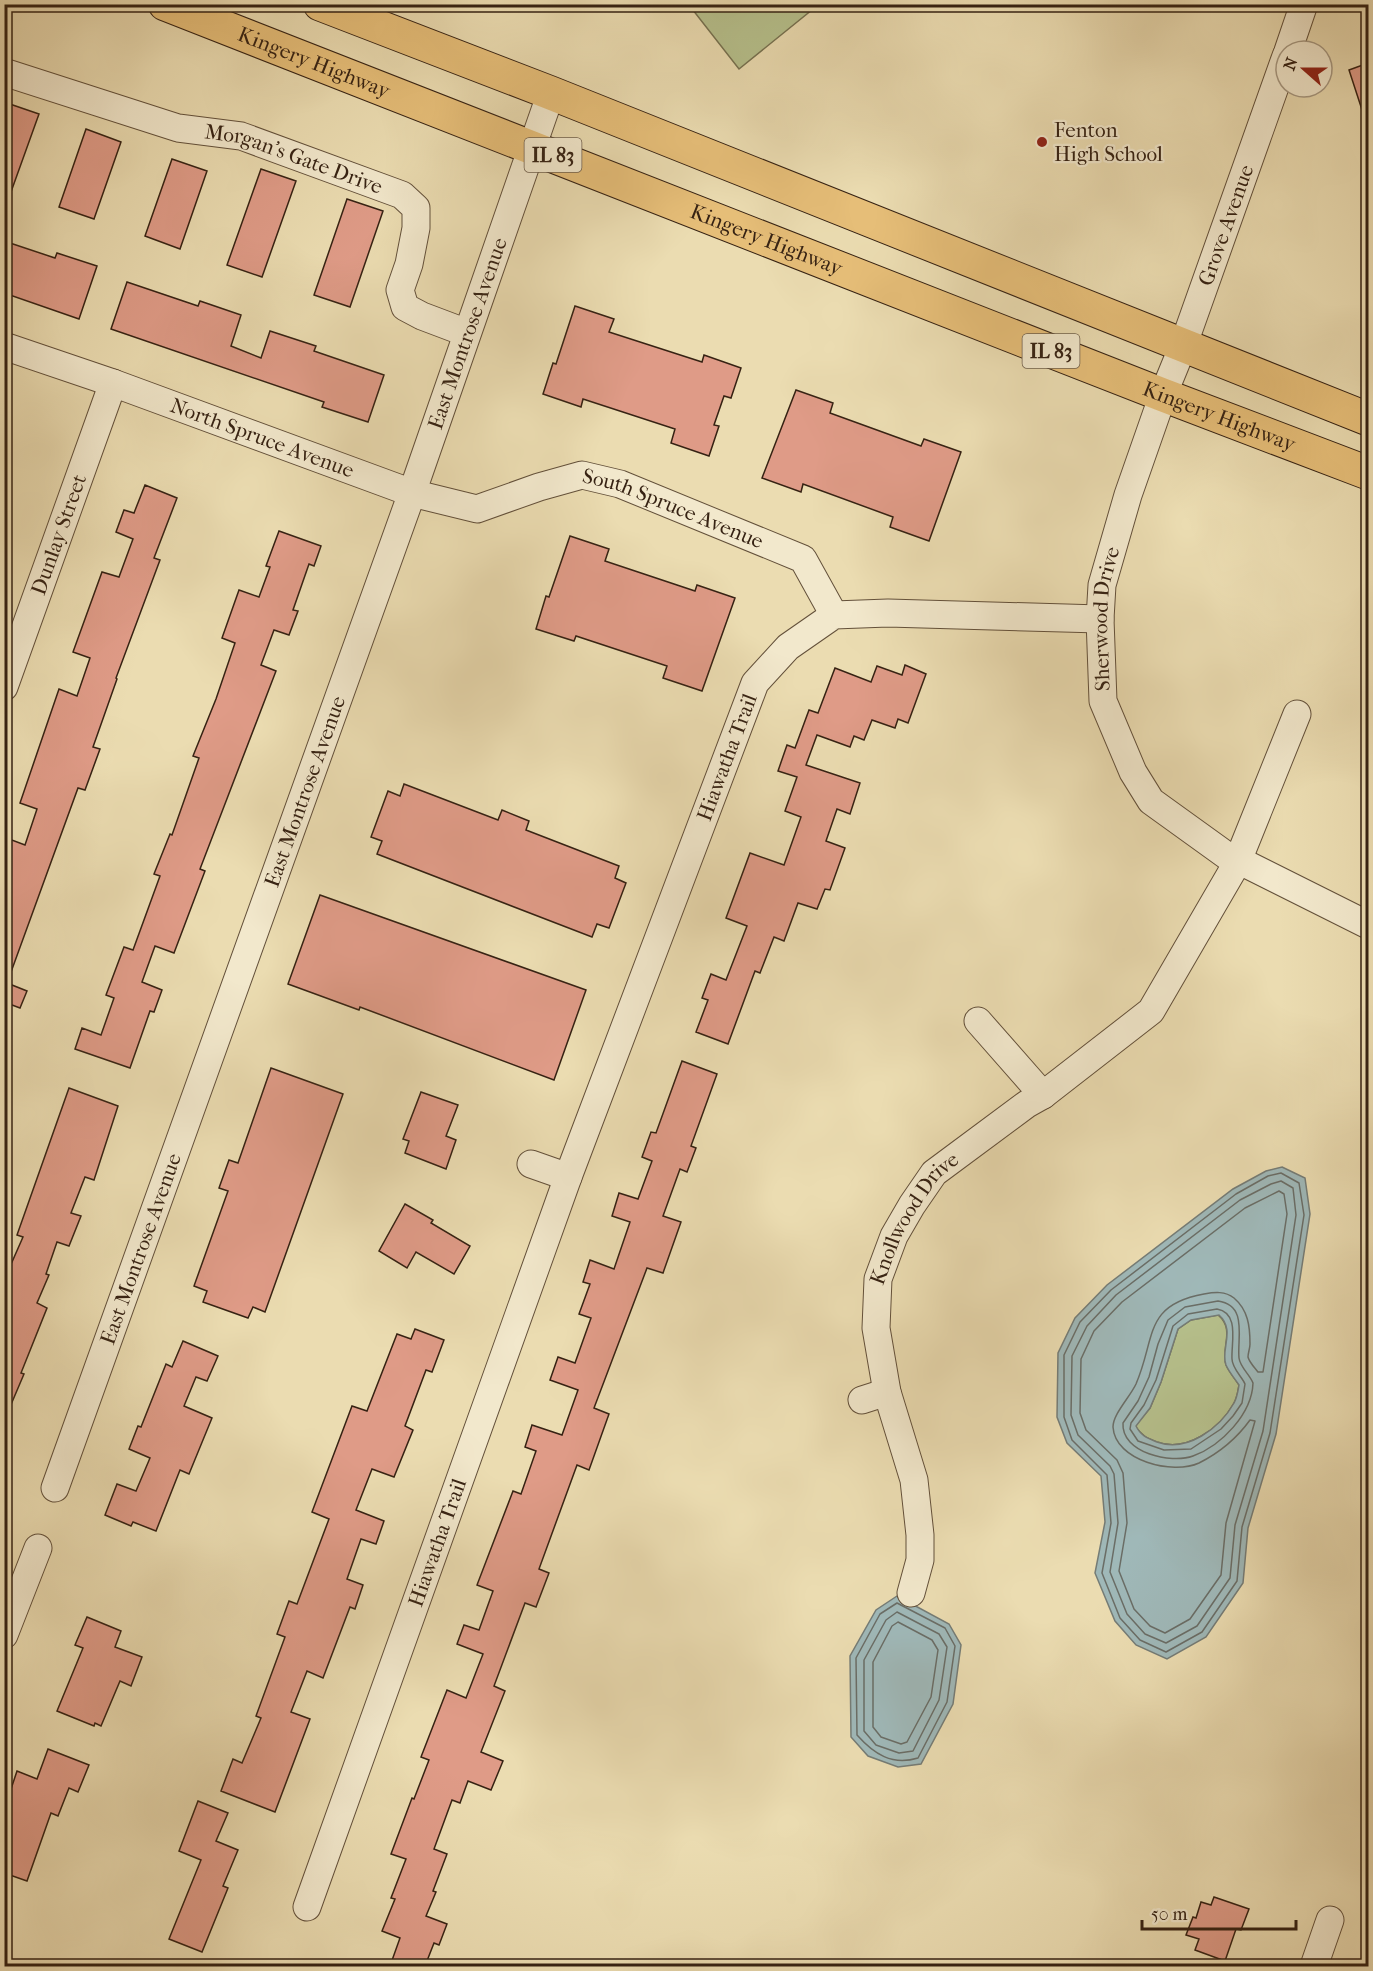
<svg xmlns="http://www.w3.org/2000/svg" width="1373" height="1971" font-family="'IM FELL French Canon',serif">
  <rect width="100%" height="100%" fill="#ebdcb1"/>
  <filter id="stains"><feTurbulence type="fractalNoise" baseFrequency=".00333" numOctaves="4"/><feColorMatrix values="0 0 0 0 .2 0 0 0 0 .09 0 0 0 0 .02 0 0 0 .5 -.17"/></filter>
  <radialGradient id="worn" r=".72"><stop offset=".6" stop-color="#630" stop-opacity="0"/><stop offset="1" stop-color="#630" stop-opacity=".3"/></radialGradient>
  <g fill="#b6c08c" stroke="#767150" stroke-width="1.5">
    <path d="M689,5H818L739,69Z"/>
    <path d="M1218,1315C1236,1330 1220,1349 1226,1365C1229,1372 1235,1379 1239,1385C1238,1391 1237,1398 1234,1403C1220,1428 1187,1453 1157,1442C1147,1438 1142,1436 1135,1426L1150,1408L1161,1382L1178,1329L1191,1320Z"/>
  </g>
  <g fill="#9fb8b8" stroke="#757c76" stroke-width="1.5" fill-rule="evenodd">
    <path d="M1282,1167L1305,1178L1310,1214L1276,1434L1248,1528L1243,1583L1206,1637L1167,1659L1136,1645L1115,1621L1095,1573L1105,1522L1101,1476L1067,1443L1057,1417L1058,1353L1075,1318L1107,1285L1233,1189L1266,1171ZM1219,1315C1236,1330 1220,1350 1226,1365C1229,1372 1235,1379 1239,1385C1238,1391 1237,1398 1234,1403C1220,1428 1187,1453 1157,1442C1147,1438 1141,1436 1136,1426L1150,1408L1161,1382L1178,1329L1191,1320Z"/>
    <path d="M897,1596L949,1624L961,1645L953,1704L921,1764L898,1767L868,1756L851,1737L850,1656L876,1610Z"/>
  </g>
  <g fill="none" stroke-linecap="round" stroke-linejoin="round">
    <g stroke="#6a6d66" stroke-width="1.5">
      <path d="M1281,1173L1299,1183L1304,1215L1270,1433L1242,1527L1237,1581L1202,1632L1166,1652L1140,1640L1120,1618L1102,1573L1111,1523L1107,1475L1072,1440L1064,1417V1355L1080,1322L1111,1290L1236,1194L1268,1176Z"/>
      <path d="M1281,1181L1293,1188L1296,1215L1263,1431L1235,1525L1230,1578L1197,1626L1166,1643L1145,1634L1127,1614L1110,1572L1118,1523L1114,1474L1110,1466L1078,1435L1071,1415L1072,1356L1087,1326L1116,1295L1240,1200L1271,1184Z"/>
      <path d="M1279,1191L1284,1194L1287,1214L1263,1372H1258C1255,1368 1249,1362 1248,1357C1248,1353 1250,1348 1250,1344C1250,1326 1248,1310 1234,1298C1225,1291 1215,1292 1204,1294C1143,1305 1156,1338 1136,1384C1130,1397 1113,1414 1113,1427C1115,1461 1173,1475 1199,1463C1219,1453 1237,1438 1250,1420L1255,1421L1226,1523L1221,1575L1190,1619L1165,1633L1150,1626L1134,1609L1119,1571L1127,1523L1123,1473L1117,1460L1086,1430L1080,1413L1081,1359L1094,1331L1122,1302L1245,1208Z"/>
      <path d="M1218,1301C1248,1305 1237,1338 1239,1358C1240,1367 1250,1375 1253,1383C1252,1414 1221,1446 1193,1456C1171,1464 1121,1453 1123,1423L1138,1401L1149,1377L1158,1344L1168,1320L1185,1307Z"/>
      <path d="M1217,1309C1240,1313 1231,1343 1232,1359C1232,1368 1242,1377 1245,1384L1242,1403L1233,1416L1221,1429L1191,1449L1164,1450L1138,1441L1130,1429L1131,1423L1144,1405L1156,1380L1173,1326L1188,1314Z"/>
      <path d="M897,1603L945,1628L955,1646L947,1702L918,1758C892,1766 874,1754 857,1735L856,1658L880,1614Z"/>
      <path d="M897,1612L939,1634L947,1647L939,1700L913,1751L899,1753L876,1745L864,1731V1660L886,1620Z"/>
      <path d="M898,1622L932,1640L938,1650L931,1697L907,1742L901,1744L881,1737L873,1727V1662L892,1626Z"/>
    </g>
  </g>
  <g fill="#df9b87" stroke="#362213" stroke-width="1.5">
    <path d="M1368,63V118L1365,119L1349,70Z"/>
    <path d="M4,102L39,114L7,203H4Z"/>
    <path d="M86,129L121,142L94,219L59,207Z"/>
    <path d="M172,159L207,171L180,249L145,236Z"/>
    <path d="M261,169L296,181L262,277L227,265Z"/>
    <path d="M347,199L383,211L350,307L314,295Z"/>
    <path d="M4,241L55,258L57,253L97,266L79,319L4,293Z"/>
    <path d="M127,282L198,306L200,301L241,315L231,346L261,358L270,331L316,346L314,351L384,375L368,422L322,407L324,402L111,329Z"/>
    <path d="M575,306L614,319L609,332L702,362L704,355L741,368L731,398L724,396L714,425L719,426L709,456L671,443L675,429L583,399L581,407L543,394L553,363L556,364Z"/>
    <path d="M796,390L833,403L830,413L921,446L924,439L961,452L929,541L890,527L893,517L803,484L801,492L762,478Z"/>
    <path d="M145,485L177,498L154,558L160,560L116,678L117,679L93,747L100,749L85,790L78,788L7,983L27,991L20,1008L4,1002V837L25,845L37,809L20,803L59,689L77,696L90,658L73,652L102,572L119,577L133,539L116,532L124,510L134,513Z"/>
    <path d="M279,531L321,546L314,566L309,564L293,610L298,611L289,635L274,630L261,665L276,671L200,869L205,871L174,953L155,946L142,982L162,990L154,1012L150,1011L130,1068L75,1049L82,1028L101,1035L114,998L106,995L124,947L133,950L160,876L154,874L170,834L172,835L199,758L193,756L216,699L235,643L222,638L239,590L259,597L270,567L266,566Z"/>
    <path d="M570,536L609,549L605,561L695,591L697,585L735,598L702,691L663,678L667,666L576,636L574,641L536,629L546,596L549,597Z"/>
    <path d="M905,665L926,674L908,723L898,719L895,728L872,720L864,740L854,736L850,747L817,735L806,765L860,783L850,814L837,809L826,841L845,848L830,890L825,889L817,909L798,903L784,941L774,937L760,973L755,971L728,1044L696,1032L708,1000L702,998L711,974L726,980L747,926L726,918L750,853L784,865L801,817L785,811L797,777L778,771L787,745L795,748L809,710L818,713L835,668L871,682L877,666L902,675Z"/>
    <path d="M404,784L498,820L502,810L529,821L526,830L619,866L615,878L626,883L609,928L597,924L592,937L377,854L382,841L371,837L388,791L400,796Z"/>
    <path d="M320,895L586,990L554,1080L360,1007L359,1010L288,984Z"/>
    <path d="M682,1061L717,1074L691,1146L696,1148L687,1172L680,1169L663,1216L681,1222L663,1273L647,1268L594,1408L609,1414L589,1470L577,1465L539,1569L549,1573L536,1607L525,1603L494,1686L505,1691L481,1752L503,1761L491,1790L468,1781L460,1803L452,1800L434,1849L447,1854L433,1891L436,1892L426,1916L447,1924L439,1945L434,1943L425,1966H390L400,1938L382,1931L395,1899L391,1898L406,1859L391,1854L412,1798L414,1799L429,1760L421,1757L447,1690L466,1698L483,1654L457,1644L464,1625L479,1630L493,1591L477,1585L513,1491L521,1494L536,1451L525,1447L532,1425L562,1435L578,1390L550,1380L558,1357L575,1363L591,1318L579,1314L590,1284L583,1282L590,1260L614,1269L630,1222L612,1216L619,1193L638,1199L652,1161L642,1157L651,1132L656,1133Z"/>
    <path d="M271,1068L343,1094L265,1312L253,1307L248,1318L203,1302L207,1291L194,1286L228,1191L219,1188L229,1160L238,1163Z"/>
    <path d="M69,1088L118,1106L94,1180L85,1177L71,1213L81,1216L69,1246L57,1242L46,1274L49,1275L37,1303L47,1308L21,1373L24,1374L4,1421V1270L8,1271L23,1237L17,1235Z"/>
    <path d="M421,1092L458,1105L446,1136L456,1140L446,1169L405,1153L409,1141L403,1139Z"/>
    <path d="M405,1204L433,1220L431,1223L470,1246L454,1274L416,1252L407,1268L379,1251Z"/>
    <path d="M415,1329L444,1340L432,1372L426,1370L405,1426L413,1430L394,1477L372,1469L356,1510L384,1521L376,1544L361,1539L347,1579L363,1585L355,1609L350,1607L323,1678L307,1671L291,1712L310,1719L275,1812L221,1791L233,1759L242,1763L261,1718L256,1716L285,1637L277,1634L289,1601L297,1604L329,1519L312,1512L352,1406L367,1411L397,1334L411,1339Z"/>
    <path d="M183,1341L218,1356L207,1381L196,1377L184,1406L212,1418L189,1474L180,1470L156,1531L133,1522L131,1526L105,1515L117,1484L136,1491L150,1458L129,1449L138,1426L141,1427L166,1364L172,1367Z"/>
    <path d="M87,1617L121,1631L115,1647L142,1657L131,1686L120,1681L101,1726L95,1723L94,1726L57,1711L83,1648L75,1645Z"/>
    <path d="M48,1749L89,1765L78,1792L69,1788L58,1816L51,1813L27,1881L4,1873V1810L17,1771L37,1779Z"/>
    <path d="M198,1801L228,1813L216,1841L238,1850L223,1886L228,1888L202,1952L169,1939L201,1860L179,1851Z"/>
    <path d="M1214,1897L1249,1909L1241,1930L1236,1929L1225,1961L1195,1950L1199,1939L1186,1935L1193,1917L1196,1918L1201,1902L1211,1905Z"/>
  </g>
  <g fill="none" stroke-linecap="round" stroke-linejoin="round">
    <defs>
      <g id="minor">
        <path d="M1288,51L1304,4"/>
        <path id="s1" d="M4,72L178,128L241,136L402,195L416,208V228L409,264L400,290L405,307L422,316L467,333"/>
        <path id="s2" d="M4,346L113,383L412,493L477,509L539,487L582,475L620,484L803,559L834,615"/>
        <path id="s3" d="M4,687L113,383"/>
        <path d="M1236,859L1368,925"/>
        <path id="s4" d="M1237,863L1151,801L1133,772L1103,701L1100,619L1102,585L1128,495L1163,395L1183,346L1286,56"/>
        <path d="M1237,863L1297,714"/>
        <path d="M978,1021L1043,1095"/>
        <path d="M531,1164L568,1177"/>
        <path d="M862,1400L887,1392"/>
        <path id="s5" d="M55,1488L412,493L551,93"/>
        <path id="s6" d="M911,1593L920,1560V1535L914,1480L887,1392L876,1328L878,1279L894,1236L912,1205L934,1173L1027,1104L1043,1095L1151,1011L1237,863"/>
        <path d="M4,1635L38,1548"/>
        <path id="s7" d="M307,1907L568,1177L755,683L788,647L834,615L888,613L1100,619"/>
        <path d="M1314,1966L1330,1920"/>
      </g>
      <g id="highway">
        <path id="s8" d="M165,4L1163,395L1368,473"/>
        <path d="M320,4L551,93L1368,419"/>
      </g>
    </defs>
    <use href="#minor" stroke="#63503a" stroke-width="29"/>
    <use href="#highway" stroke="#362213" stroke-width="35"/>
    <use href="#minor" stroke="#f2e8cc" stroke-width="27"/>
    <use href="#highway" stroke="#e6be78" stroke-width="33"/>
  </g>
  <circle fill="#8f2418" stroke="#f2e8cc" stroke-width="2" cx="1042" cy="142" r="6"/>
  <g text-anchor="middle" stroke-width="4.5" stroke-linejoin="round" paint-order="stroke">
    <g fill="#f2e8cc" stroke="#6e5d4a" stroke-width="1.5">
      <rect x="524.5" y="138" width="57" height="34" rx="4.5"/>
      <rect x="1022.5" y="334" width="57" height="34" rx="4.5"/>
    </g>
    <g font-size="20" font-weight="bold" fill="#362213">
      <text x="553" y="162">IL 83</text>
      <text x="1051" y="358">IL 83</text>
    </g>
    <g font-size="21" fill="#362213" stroke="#f2e8cc">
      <text dy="7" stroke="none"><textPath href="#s8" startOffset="160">Kingery Highway</textPath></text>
      <text dy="7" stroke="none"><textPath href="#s1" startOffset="303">Morgan's Gate Drive</textPath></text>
      <text dy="7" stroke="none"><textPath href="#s4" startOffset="714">Grove Avenue</textPath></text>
      <text dy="7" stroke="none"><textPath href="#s8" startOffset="646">Kingery Highway</textPath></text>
      <text dy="7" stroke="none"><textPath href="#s5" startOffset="1226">East Montrose Avenue</textPath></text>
      <text dy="7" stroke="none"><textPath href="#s8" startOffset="1132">Kingery Highway</textPath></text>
      <text dy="7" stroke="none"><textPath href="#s2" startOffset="274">North Spruce Avenue</textPath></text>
      <text dy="7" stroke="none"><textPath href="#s2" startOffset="708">South Spruce Avenue</textPath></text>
      <text dy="7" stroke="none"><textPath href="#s3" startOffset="162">Dunlay Street</textPath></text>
      <text dy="7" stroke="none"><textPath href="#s4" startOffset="300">Sherwood Drive</textPath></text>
      <text dy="7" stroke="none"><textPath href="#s7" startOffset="1224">Hiawatha Trail</textPath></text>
      <text dy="7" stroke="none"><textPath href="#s5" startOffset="740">East Montrose Avenue</textPath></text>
      <text dy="7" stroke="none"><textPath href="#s6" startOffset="392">Knollwood Drive</textPath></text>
      <text dy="7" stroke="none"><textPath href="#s5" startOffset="254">East Montrose Avenue</textPath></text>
      <text dy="7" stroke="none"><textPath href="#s7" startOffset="387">Hiawatha Trail</textPath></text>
    </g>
    <g font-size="21" fill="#362213" stroke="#f2e8cc" text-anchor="start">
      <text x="1054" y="137">Fenton<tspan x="1054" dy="24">High School</tspan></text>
    </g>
  </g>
  <rect width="1373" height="1971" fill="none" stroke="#ebdcb1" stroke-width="24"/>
  <rect x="6" y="6" width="1361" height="1959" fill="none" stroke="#362213" stroke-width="3"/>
  <rect x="12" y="12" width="1349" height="1947" fill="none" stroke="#362213" stroke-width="1.5"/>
  <g transform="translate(1304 69) rotate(291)"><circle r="28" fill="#f2e8cc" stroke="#a79982" stroke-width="1.5"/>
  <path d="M0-4.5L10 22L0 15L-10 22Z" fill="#8f2418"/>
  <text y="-9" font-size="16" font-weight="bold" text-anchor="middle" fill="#362213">N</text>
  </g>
  <path d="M1142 1920v9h154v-9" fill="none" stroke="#362213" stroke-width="3"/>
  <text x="1151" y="1920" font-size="18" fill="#362213" stroke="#f2e8cc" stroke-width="4.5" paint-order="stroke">50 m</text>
  <rect width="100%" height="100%" filter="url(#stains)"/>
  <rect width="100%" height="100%" fill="url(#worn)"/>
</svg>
